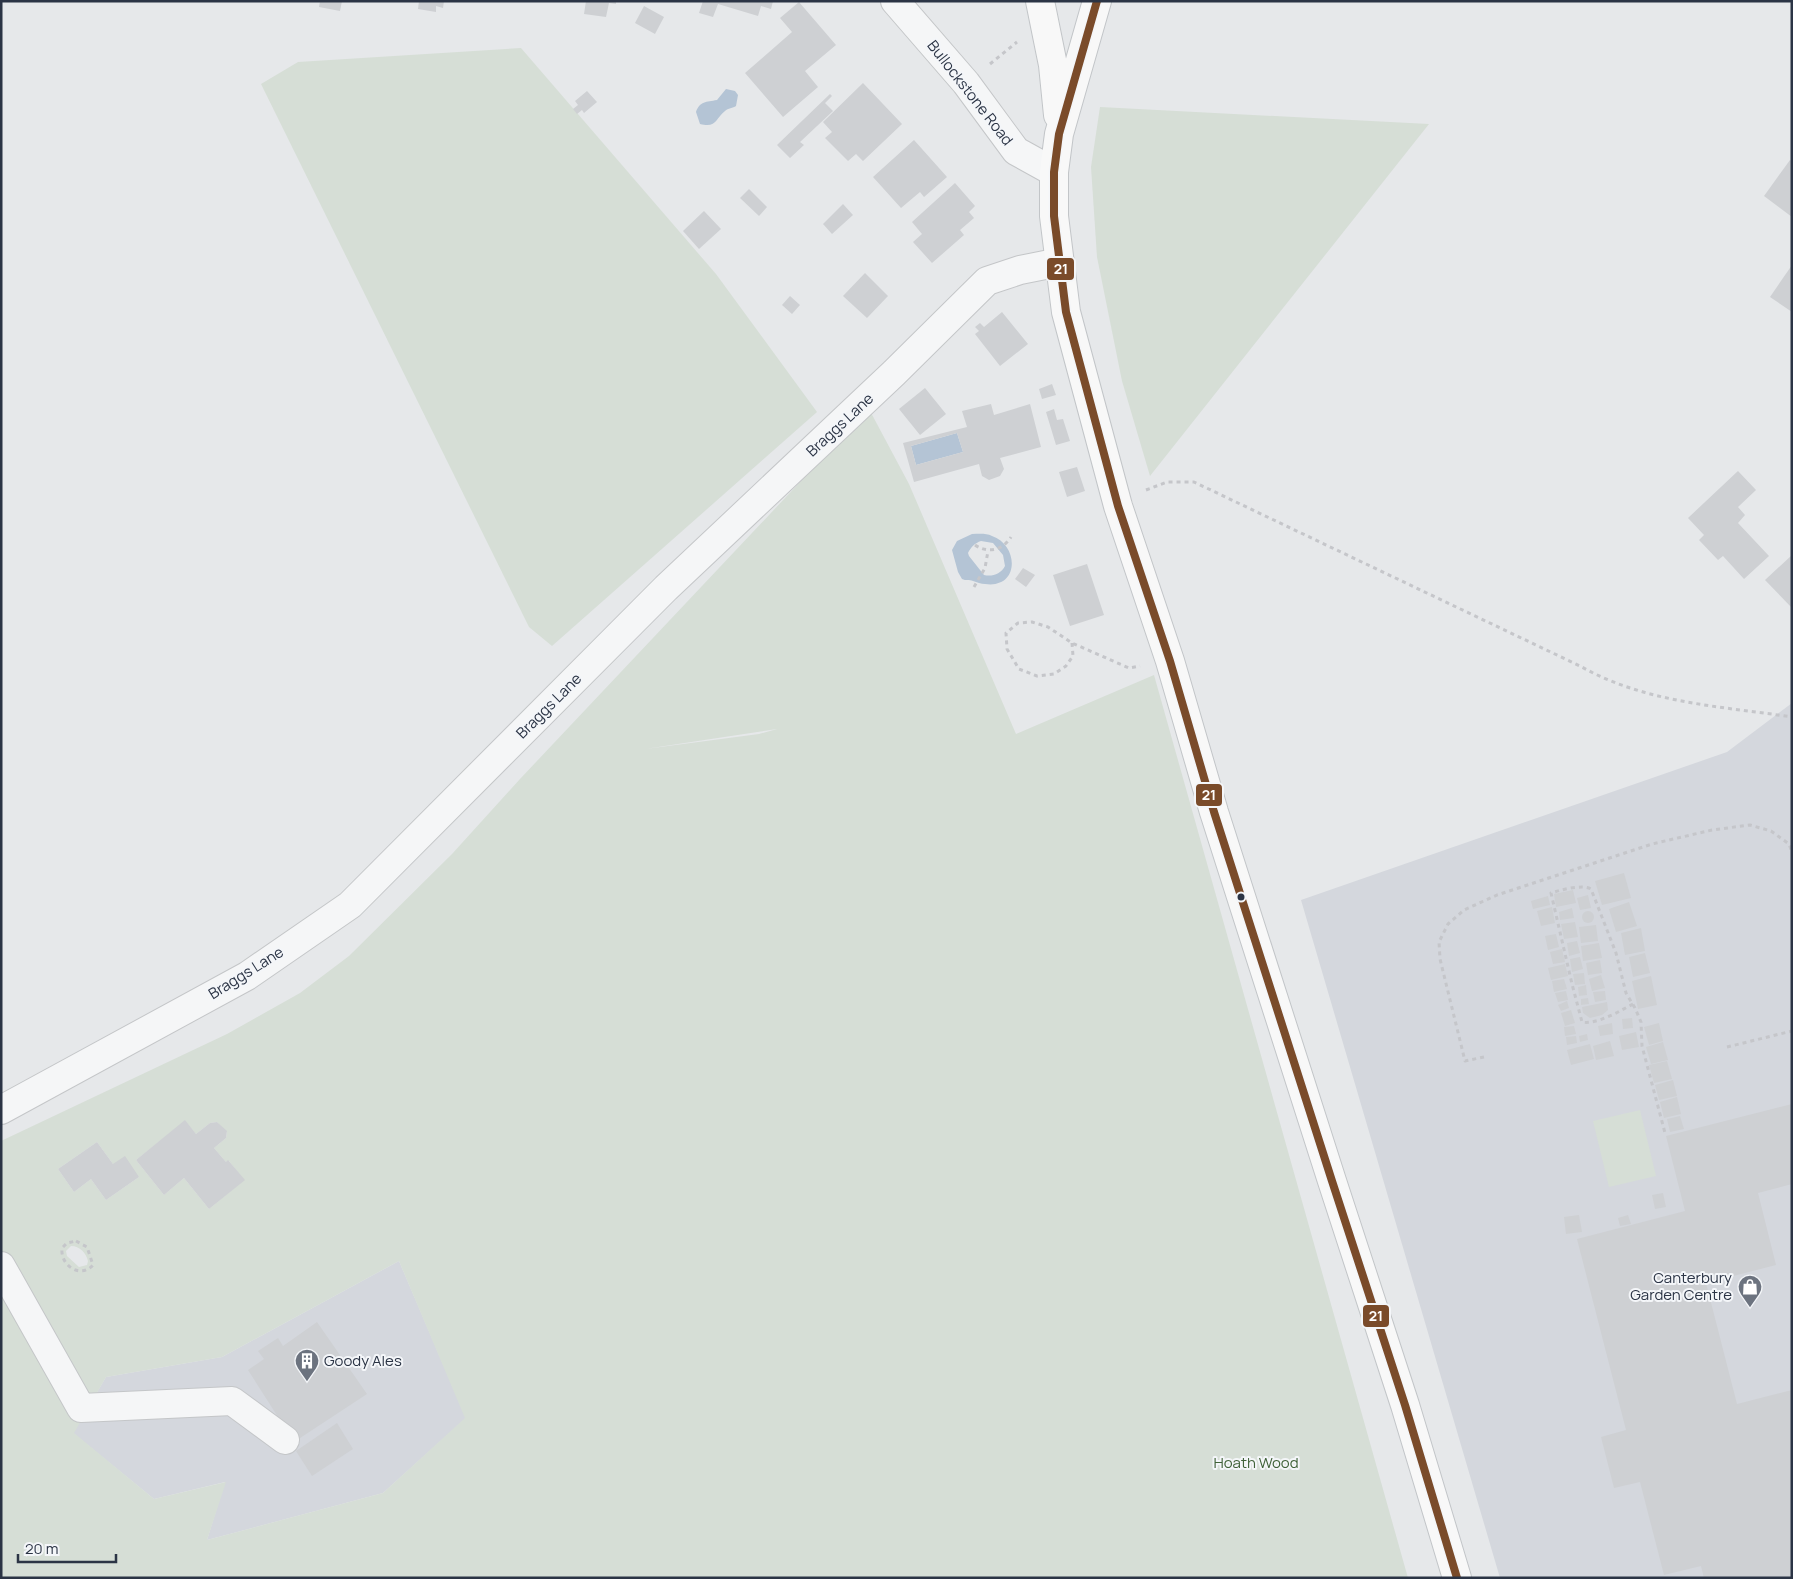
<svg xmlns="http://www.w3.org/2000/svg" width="1793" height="1579" font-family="Manrope,sans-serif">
  <rect width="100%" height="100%" fill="#e6e8ea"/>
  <g fill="#d4d7dd">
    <path d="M1792,703V1578H1500L1301,900L1727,752Z"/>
    <path d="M399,1261L466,1418L383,1493L207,1540L225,1482L154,1499L73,1433L106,1377L222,1357Z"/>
  </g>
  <g fill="#d6ded6" fill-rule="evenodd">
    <path d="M521,48L716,274L817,412L552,646L529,627L261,84L298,62Z"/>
    <path d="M1100,107L1429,124L1150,476L1122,381L1097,257L1091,167Z"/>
    <path d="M869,409L909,484L1016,734L1154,675L1408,1578H1V1141L227,1034L300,993L349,956L452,854L520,779ZM777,729L759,734L645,749ZM185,1121L196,1134L210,1123L217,1122L227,1132L226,1138L214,1148L226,1162L229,1161L244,1180L209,1209L184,1178L164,1195L136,1160ZM97,1142L113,1164L139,1177L106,1200L91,1179L74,1192L58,1169ZM71,1246C80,1246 86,1253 88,1261L87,1265L79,1267L67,1256L66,1251ZM399,1261L465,1418L383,1493L207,1540L226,1482L154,1499L74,1433L106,1377L222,1357Z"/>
    <path d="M1640,1110L1656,1176L1609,1187L1593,1121Z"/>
  </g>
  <g fill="#b4c4d5" fill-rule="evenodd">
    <path d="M726,89L735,91L738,95L736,106C733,108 728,108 725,111C715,119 717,128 700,124L696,112C700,101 706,102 717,100Z"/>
    <path d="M957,433L963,452L916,465L911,446Z"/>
    <path d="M972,534C979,534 986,533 992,536C1019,545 1020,589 985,584C981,584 977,582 973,581C969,579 966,581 962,579L958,572L952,550L957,541ZM981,541L993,543L1003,555L1005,566C1001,574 992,577 984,575L969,556L968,553C971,547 975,543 981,541Z"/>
  </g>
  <g fill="#ced0d3" fill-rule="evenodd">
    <path d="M320,1H342L340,11L319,7Z"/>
    <path d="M419,1H444L443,8L436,6V12L418,9Z"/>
    <path d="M586,1H616V4L609,3L606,17L584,14Z"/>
    <path d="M703,1H773L771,9L761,6L758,16L718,4L713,17L699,13Z"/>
    <path d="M799,2L836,45L805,71L818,87L783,117L745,73L792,32L780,18Z"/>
    <path d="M644,6L664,17L655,34L635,23Z"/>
    <path d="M863,83L902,124L863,161L856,154L848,161L825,138L832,132L823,122Z"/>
    <path d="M587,91L597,102L584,113L582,110L577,114L573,109L578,105L575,101Z"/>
    <path d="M830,94L832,96L825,103L833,111L800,142L804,145L790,158L777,145Z"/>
    <path d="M914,140L947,177L924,197L920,192L901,208L873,177Z"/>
    <path d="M1790,160L1792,161V217L1764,196Z"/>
    <path d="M955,183L975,206L969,212L974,218L960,230L964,235L932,263L913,242L922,234L912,222Z"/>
    <path d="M749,189L767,207L759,216L740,198Z"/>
    <path d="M843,204L853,215L832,234L823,224Z"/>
    <path d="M704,211L721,229L699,249L683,231Z"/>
    <path d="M1792,265V312L1770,297Z"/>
    <path d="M865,273L888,296L867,318L843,296Z"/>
    <path d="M790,296L800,305L792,314L782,305Z"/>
    <path d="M1002,312L1028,344L1000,366L975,334L979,331L975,327L980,323L984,327Z"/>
    <path d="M1052,384L1056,395L1042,399L1039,389Z"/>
    <path d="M925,388L946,414L920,435L899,409Z"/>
    <path d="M991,404L994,415L1030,404L1041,447L1000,458L1004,469L1000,476L989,480L982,476L979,464L914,482L903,443L967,427L962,411ZM957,433L963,452L916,465L911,446Z"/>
    <path d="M1054,409L1057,420L1063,419L1070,441L1056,445L1046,412Z"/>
    <path d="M1077,467L1085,491L1067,497L1059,472Z"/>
    <path d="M1738,471L1756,490L1738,507L1745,515L1738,523L1769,556L1744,579L1723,556L1718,560L1699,540L1704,535L1688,518Z"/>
    <path d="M1792,555V608L1765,580Z"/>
    <path d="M1087,564L1104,615L1070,626L1053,575Z"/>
    <path d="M1023,568L1035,575L1026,587L1015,579Z"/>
    <path d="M1624,873L1631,898L1602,905L1595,881Z"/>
    <path d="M1573,890L1576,903L1556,907L1554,894Z"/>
    <path d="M1588,895L1591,908L1580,910L1577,898Z"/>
    <path d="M1548,896L1550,905L1533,909L1531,901Z"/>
    <path d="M1629,902L1637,926L1616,932L1609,909Z"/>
    <path d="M1552,907L1555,923L1541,926L1537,911Z"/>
    <path d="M1572,908L1574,918L1560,920L1559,912Z"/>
    <circle cx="1588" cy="917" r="6"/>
    <path d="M1575,922L1578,937L1564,939L1561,924Z"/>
    <path d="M1596,925L1598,941L1581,943L1579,927Z"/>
    <path d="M1641,928L1645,951L1625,955L1621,933Z"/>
    <path d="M1556,934L1559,947L1548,950L1545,936Z"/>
    <path d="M1577,941L1580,953L1569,956L1567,943Z"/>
    <path d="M1599,943L1602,958L1583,961L1581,946Z"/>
    <path d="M1562,949L1565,962L1553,964L1550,952Z"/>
    <path d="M1645,953L1650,973L1633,977L1629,957Z"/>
    <path d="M1580,957L1583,969L1572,972L1570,959Z"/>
    <path d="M1600,960L1602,973L1588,975L1586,963Z"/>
    <path d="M1565,964L1568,976L1551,980L1548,968Z"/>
    <path d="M1584,973L1585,984L1575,985L1573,974Z"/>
    <path d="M1601,975L1605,988L1592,991L1589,979Z"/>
    <path d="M1651,976L1657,1005L1638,1009L1632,981Z"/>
    <path d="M1564,979L1567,989L1554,992L1552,981Z"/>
    <path d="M1586,985L1587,995L1579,996L1578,987Z"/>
    <path d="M1566,991L1568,1000L1558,1002L1555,993Z"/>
    <path d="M1605,991L1606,1000L1595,1002L1593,992Z"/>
    <path d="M1588,998L1589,1004L1581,1005V999Z"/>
    <path d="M1567,1001L1569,1008L1561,1011L1558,1005Z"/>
    <path d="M1607,1002L1608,1010L1602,1015L1590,1018L1583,1013L1582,1007Z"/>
    <path d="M1571,1010L1575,1023L1565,1026L1561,1013Z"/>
    <path d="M1632,1018L1633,1028L1623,1029L1622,1019Z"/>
    <path d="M1612,1023L1613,1034L1600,1036L1598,1026Z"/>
    <path d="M1659,1023L1663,1041L1649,1045L1644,1027Z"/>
    <path d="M1574,1026L1576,1034L1565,1036L1564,1027Z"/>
    <path d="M1636,1032L1639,1047L1622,1050L1619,1036Z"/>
    <path d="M1587,1034L1588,1040L1580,1042L1579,1036Z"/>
    <path d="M1576,1036L1577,1043L1567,1045L1566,1037Z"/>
    <path d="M1610,1041L1614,1056L1596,1060L1593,1046Z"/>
    <path d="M1663,1042L1668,1060L1651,1064L1646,1047Z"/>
    <path d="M1590,1044L1594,1059L1571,1065L1567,1050Z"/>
    <path d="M1667,1061L1672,1079L1654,1083L1649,1065Z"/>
    <path d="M1673,1080L1677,1096L1659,1100L1655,1085Z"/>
    <path d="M1677,1097L1681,1114L1664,1118L1660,1102Z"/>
    <path d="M1792,1104V1184L1758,1193L1776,1265L1706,1283L1737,1404L1792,1390V1578H1704L1701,1566L1664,1575L1640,1482L1614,1488L1601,1437L1626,1430L1577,1239L1685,1211L1666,1136Z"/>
    <path d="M1680,1116L1684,1129L1670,1132L1667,1119Z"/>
    <path d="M185,1120L196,1134L210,1123L217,1122L227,1131L226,1138L214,1148L226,1162L228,1160L245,1180L209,1209L184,1178L164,1195L136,1160Z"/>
    <path d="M97,1142L113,1164L125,1156L139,1177L106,1200L91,1179L74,1192L58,1169Z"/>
    <path d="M1663,1193L1666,1207L1655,1209L1652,1195Z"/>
    <path d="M1579,1215L1582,1232L1566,1234L1564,1217Z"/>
    <path d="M1628,1215L1631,1224L1620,1226L1618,1218Z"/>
    <path d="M317,1322L367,1394L294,1442L248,1370L264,1359L258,1351L278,1338L283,1346Z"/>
    <path d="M337,1423L353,1449L312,1476L296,1451Z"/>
  </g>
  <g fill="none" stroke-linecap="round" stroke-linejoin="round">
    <defs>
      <g id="minor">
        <path d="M895,1L966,83L1016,151L1054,172"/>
        <path d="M1,1110L247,976L350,905L666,588L894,373L987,281L1020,270L1060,262"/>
        <path d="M1,1266L81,1408L232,1401L285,1440"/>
      </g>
      <g id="major">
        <path d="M1040,1L1053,65L1058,115"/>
        <path d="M1097,1L1059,134L1054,172V216L1066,312L1118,506L1170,661L1214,812L1332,1181L1405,1405L1457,1578"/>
      </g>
    </defs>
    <use href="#minor" stroke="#c4c6c8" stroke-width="30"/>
    <use href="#major" stroke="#c2c5c8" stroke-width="30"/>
    <g stroke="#c5c6ca" stroke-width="3" stroke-dasharray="4 4" stroke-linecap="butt">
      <path d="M990,64L1017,42"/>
      <path d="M1146,490L1167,482H1194L1580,666C1645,703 1719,706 1792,717"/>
      <path d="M975,545C988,554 1003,550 1011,537"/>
      <path d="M974,587L985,568L988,551"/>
      <path d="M1072,643L1073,656L1066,666L1054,674L1037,676L1019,669L1007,649L1006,633L1018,623L1032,622L1048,627L1072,643L1129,668L1140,666"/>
      <path d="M1633,1004C1620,1011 1596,1025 1582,1022L1572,984L1551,893C1560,890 1583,884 1591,889L1616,953L1626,993L1635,1008L1641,1022L1642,1046L1665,1133"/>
      <path d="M1727,1047L1792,1031"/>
      <path d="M1484,1057L1465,1061L1440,959L1439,942L1448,924L1464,910L1497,895L1652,844L1712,830L1750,825L1771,831L1789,844L1792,852"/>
      <path d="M76,1241L87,1247L93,1265C81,1279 60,1266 62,1248L67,1243Z"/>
    </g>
    <use href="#minor" stroke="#f5f6f7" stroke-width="28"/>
    <use href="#major" stroke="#f8f8f8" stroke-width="28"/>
    <defs>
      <path id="bus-1" d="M1097,1L1059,134L1054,172V216L1066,312L1118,506L1170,661L1214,812L1332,1181L1405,1405L1457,1578"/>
    </defs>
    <use href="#bus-1" stroke="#f4f6f9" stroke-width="11"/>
    <use href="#bus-1" stroke="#7a4b2a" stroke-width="8"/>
  </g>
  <defs>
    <symbol id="shop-pin" viewBox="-11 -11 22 30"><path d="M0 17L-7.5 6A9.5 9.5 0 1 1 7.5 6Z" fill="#6c737f" stroke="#f4f6f9"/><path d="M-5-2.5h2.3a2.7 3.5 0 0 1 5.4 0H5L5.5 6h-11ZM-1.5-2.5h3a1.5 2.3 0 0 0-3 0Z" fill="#fff"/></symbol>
    <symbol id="building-pin" viewBox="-11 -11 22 30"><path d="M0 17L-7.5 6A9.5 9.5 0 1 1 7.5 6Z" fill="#6c737f" stroke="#f4f6f9"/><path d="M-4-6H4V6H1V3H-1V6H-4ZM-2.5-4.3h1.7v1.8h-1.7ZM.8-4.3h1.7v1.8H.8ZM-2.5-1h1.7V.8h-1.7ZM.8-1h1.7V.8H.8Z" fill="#fff"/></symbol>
  </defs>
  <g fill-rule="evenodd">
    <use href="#shop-pin" x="1736" y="1273" width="28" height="38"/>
    <use href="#building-pin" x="293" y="1347" width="28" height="38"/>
  </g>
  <circle fill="#2b3445" stroke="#f4f6f9" stroke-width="2" cx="1241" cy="897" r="4.5"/>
  <g text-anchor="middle" stroke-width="4" stroke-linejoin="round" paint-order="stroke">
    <g font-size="15" fill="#2b3445" stroke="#f4f6f9">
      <text transform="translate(970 93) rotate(52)" y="5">Bullockstone Road</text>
      <text transform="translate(840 425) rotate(-43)" y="5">Braggs Lane</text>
      <text transform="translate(549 706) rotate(-45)" y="5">Braggs Lane</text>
      <text transform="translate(246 973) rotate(-32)" y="5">Braggs Lane</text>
    </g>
    <g font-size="15" fill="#2b3445" stroke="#f4f6f9" text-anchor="end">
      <text x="1732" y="1283">Canterbury<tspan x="1732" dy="17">Garden Centre</tspan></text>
      <text x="324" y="1366" text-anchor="start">Goody Ales</text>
    </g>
    <g font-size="15" fill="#3f6138" stroke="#f4f6f9">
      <text x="1256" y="1468">Hoath Wood</text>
    </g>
  </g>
  <g stroke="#f4f6f9" stroke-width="2">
    <rect x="1046" y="257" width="29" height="24" rx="5" fill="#7a4b2a"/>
    <rect x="1195" y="783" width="28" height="24" rx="5" fill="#7a4b2a"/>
    <rect x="1362" y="1304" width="28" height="24" rx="5" fill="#7a4b2a"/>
  </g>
  <g font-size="14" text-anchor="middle" font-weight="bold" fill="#fff">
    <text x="1061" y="274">21</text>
    <text x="1209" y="800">21</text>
    <text x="1376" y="1321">21</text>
  </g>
  <rect width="1793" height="1579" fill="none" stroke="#2b3445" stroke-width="5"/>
  <path d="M18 1554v8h98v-8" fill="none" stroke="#2b3445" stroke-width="2.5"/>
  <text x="25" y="1554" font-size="15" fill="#2b3445" stroke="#f4f6f9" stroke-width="4" paint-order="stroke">20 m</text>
</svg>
